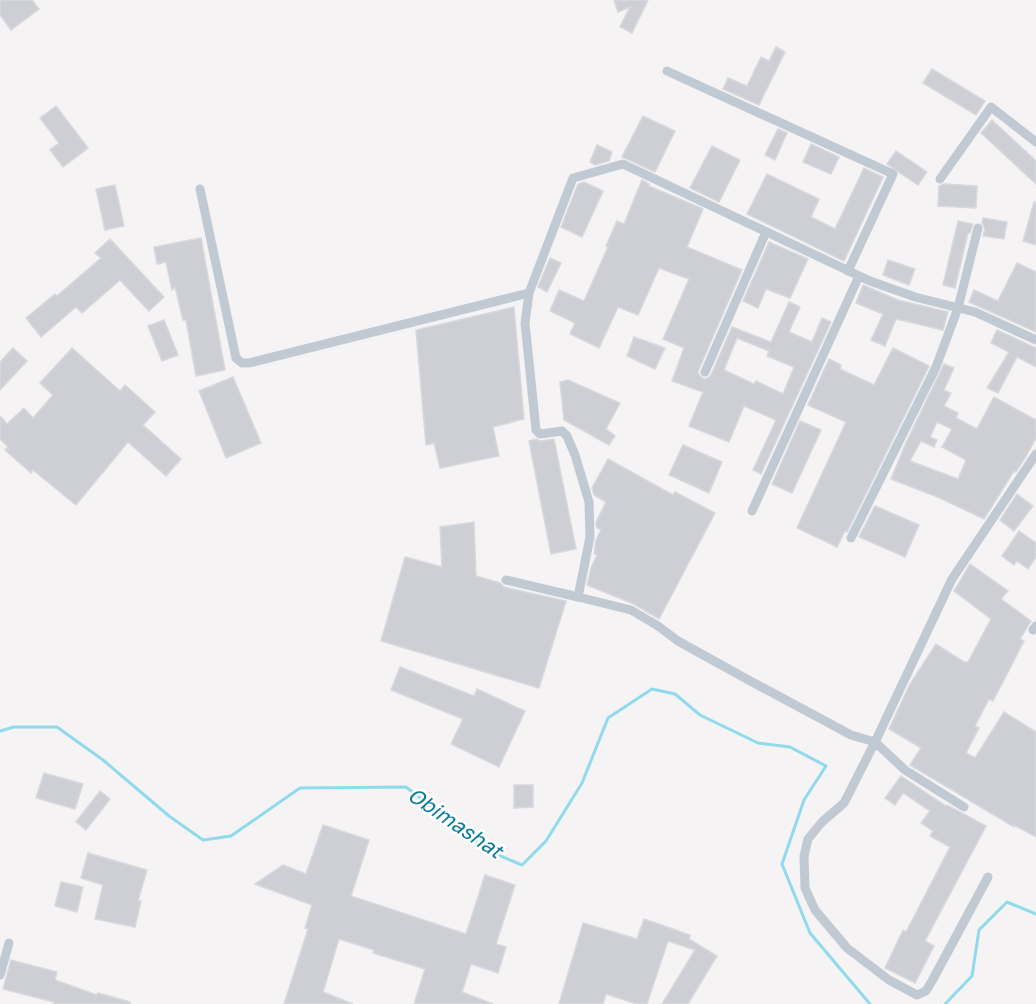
<svg xmlns="http://www.w3.org/2000/svg" width="1036" height="1004" font-family="'Golos Text',sans-serif">
  <rect width="100%" height="100%" fill="#f5f3f3"/>
  <g fill="none" stroke-linecap="round" stroke-linejoin="round">
    <g stroke="#90daee" stroke-width="3">
      <path d="M0,731L14,727H57L103,760L169,816L203,840L231,836L300,788L406,787L491,852L522,865L546,841L582,783L608,718L652,689L675,694L700,715L758,743L790,747L826,766L804,800L782,864L810,933L870,1004"/>
      <path d="M945,1004L972,976L979,930L1007,902L1036,914"/>
    </g>
  </g>
  <g fill="#cdcfd5" stroke="#d7d9de" stroke-width="1.5" fill-rule="evenodd">
    <path d="M0,0H32L39,9L11,30L0,15Z"/>
    <path d="M614,0H648L632,33L620,27L630,7L618,12Z"/>
    <path d="M776,47L785,52L759,105L723,89L728,78L747,86L761,57L769,61Z"/>
    <path d="M932,69L985,101L976,115L923,83Z"/>
    <path d="M56,106L88,148L63,167L50,150L59,143L40,118Z"/>
    <path d="M643,116L675,131L655,172L622,157Z"/>
    <path d="M992,120L1036,161V184L981,133Z"/>
    <path d="M778,129L787,133L775,160L765,155Z"/>
    <path d="M811,144L839,157L831,174L803,162Z"/>
    <path d="M597,145L612,152L609,161L595,165L590,162Z"/>
    <path d="M712,146L740,160L719,202L690,188Z"/>
    <path d="M896,151L927,172L918,185L887,164Z"/>
    <path d="M864,168L883,177L844,261L747,214L767,174L819,199L811,217L835,229Z"/>
    <path d="M642,180L649,184V186L703,209L687,247L742,270L699,369L698,373L702,378L706,379L711,375L732,327L771,342L789,302L800,307L789,332L812,342L822,318L831,322L761,474L753,470L776,420L744,406L729,442L689,426L703,392L672,381L684,348L663,339L689,279L659,268L638,315L618,307L599,348L570,334L575,323L550,311L559,290L584,301L608,247L606,246L617,221L624,224ZM737,338L769,351L767,356L794,367L783,394L756,381L754,384L724,370Z"/>
    <path d="M584,182L603,191L582,237L561,227L578,184Z"/>
    <path d="M944,184L977,186L976,208L938,206L939,186Z"/>
    <path d="M115,185L124,226L105,230L96,189Z"/>
    <path d="M1034,202H1036V245L1023,241Z"/>
    <path d="M983,218L1007,222L1004,239L983,236L985,229L982,223Z"/>
    <path d="M958,221L973,224L970,233H968L955,288L943,285Z"/>
    <path d="M201,238L225,370L196,376L186,320H183L175,287L172,290L166,262L157,264L154,247Z"/>
    <path d="M110,239L164,297L149,311L120,280L82,313L76,307L41,337L26,318L55,294L57,296L101,258L95,253Z"/>
    <path d="M769,242L808,259L790,298L766,289L758,308L743,301Z"/>
    <path d="M550,258L561,263L547,292L538,287Z"/>
    <path d="M888,260L915,269L909,285L883,275Z"/>
    <path d="M1017,263L1036,272V332L969,302L974,290L998,301Z"/>
    <path d="M863,285L898,300L948,312L943,330L896,319L885,346L871,340L883,314L856,303Z"/>
    <path d="M514,307L524,419L493,427L499,456L440,468L434,443L426,445L416,330Z"/>
    <path d="M164,320L178,355L162,361L148,326Z"/>
    <path d="M997,330L1036,348V367L1017,357L998,393L987,388L1009,352L991,343Z"/>
    <path d="M634,337L665,348L655,369L627,356Z"/>
    <path d="M13,348L27,361L0,390V362Z"/>
    <path d="M72,348L120,391L125,385L155,412L143,425L181,459L166,476L128,442L76,505L33,470L31,473L5,450L8,447L0,439V416L7,424L24,408L33,418L53,395L40,383Z"/>
    <path d="M893,348L929,366L847,532L845,531L837,547L797,528L846,422L808,405L829,359L841,365L840,369L874,385Z"/>
    <path d="M944,364L954,368L944,390L951,393L944,406L958,413L956,418L977,429L994,397L1036,420V438L1025,458L1016,472L1014,471L984,519L940,498L891,479L905,445ZM937,422L952,429L942,447L966,460L958,479L910,461L921,441L934,447L937,440L930,437Z"/>
    <path d="M233,377L261,443L226,458L199,391Z"/>
    <path d="M568,380L620,403L606,429L615,436L609,445L564,420L560,382Z"/>
    <path d="M800,421L821,430L792,493L772,484Z"/>
    <path d="M536,439L540,441L554,439L576,549L551,554L529,441Z"/>
    <path d="M683,445L722,462L709,493L669,475Z"/>
    <path d="M608,459L673,495L675,492L715,513L659,619L634,604L587,585L591,568L597,555L594,554L596,540L601,530L597,528L596,522L606,502L594,495L592,488Z"/>
    <path d="M1017,494L1033,506L1014,531L1000,520Z"/>
    <path d="M875,506L919,525L905,557L859,537Z"/>
    <path d="M474,522L476,576L500,583L504,587L566,601L539,688L381,641L405,557L442,567L440,527Z"/>
    <path d="M1019,531L1036,543V557L1028,569L1017,561L1014,565L1002,556Z"/>
    <path d="M970,564L1008,591L1001,599L1031,621L1020,639L1024,641L993,701L989,699L975,726L979,728L966,753L975,758L1004,712L1036,732V837L1014,825V827L910,765L921,748L889,729L910,684L936,644L964,662H968L991,619L954,591Z"/>
    <path d="M400,667L474,696L477,689L525,711L499,767L451,744L463,719L391,690Z"/>
    <path d="M44,773L83,784L75,809L36,798Z"/>
    <path d="M901,776L946,806L947,805L986,826L925,941L934,946L915,983L885,968L903,930L906,932L950,847L930,836L933,831L921,823L930,811L903,793L895,805L885,798Z"/>
    <path d="M514,785H533V807L514,808Z"/>
    <path d="M100,791L110,799L86,830L76,822Z"/>
    <path d="M323,825L369,840L351,896L466,934L485,875L515,885L496,944L506,947L498,973L471,964L462,992L493,1004H414L425,969L373,953L374,950L339,939L323,992L353,1004H284L308,929L305,928L312,905L255,884L283,865L306,874Z"/>
    <path d="M88,853L147,870L138,901H141L135,927L95,919L103,885L81,878Z"/>
    <path d="M61,882L83,887L77,912L55,906Z"/>
    <path d="M644,919L690,935L689,939L717,956L688,1004H662L695,950L668,941L647,1004H637L606,994L603,1004H559L583,923L637,939Z"/>
    <path d="M11,960L57,972L55,980L97,995L98,993L130,1002V1004H53L54,1002L3,989Z"/>
  </g>
  <g fill="none" stroke-linecap="round" stroke-linejoin="round">
    <g stroke="#c1cad2" stroke-width="9">
      <path d="M667,71L893,174L848,271"/>
      <path d="M940,179L991,107L1036,142"/>
      <path d="M200,189L236,358L242,363H249L529,293"/>
      <path d="M1036,340L975,312L915,297L870,281L623,164L573,178L529,293L525,323L536,430L540,434L562,431L567,436L575,455L589,502L590,537L578,597L631,610L658,626L678,641L743,677L851,735L875,742L952,579L1036,454"/>
      <path d="M705,372L766,232"/>
      <path d="M752,511L859,276"/>
      <path d="M851,538L936,367L958,308L978,228"/>
      <path d="M506,580L578,597"/>
      <path d="M1033,630L1036,626"/>
      <path d="M964,807L905,770L875,742L844,803L822,822L808,839L804,856L805,888L815,910L847,948L889,980L917,995L926,991L932,981L988,877"/>
      <path d="M0,975L9,943"/>
    </g>
  </g>
  <g text-anchor="middle" stroke-width="5" stroke-linejoin="round" paint-order="stroke">
    <g font-size="21" font-style="italic" fill="#0c7c9b" stroke="#fff">
      <text transform="translate(455 823) rotate(34)" y="7">Obimashat</text>
    </g>
  </g>
</svg>
